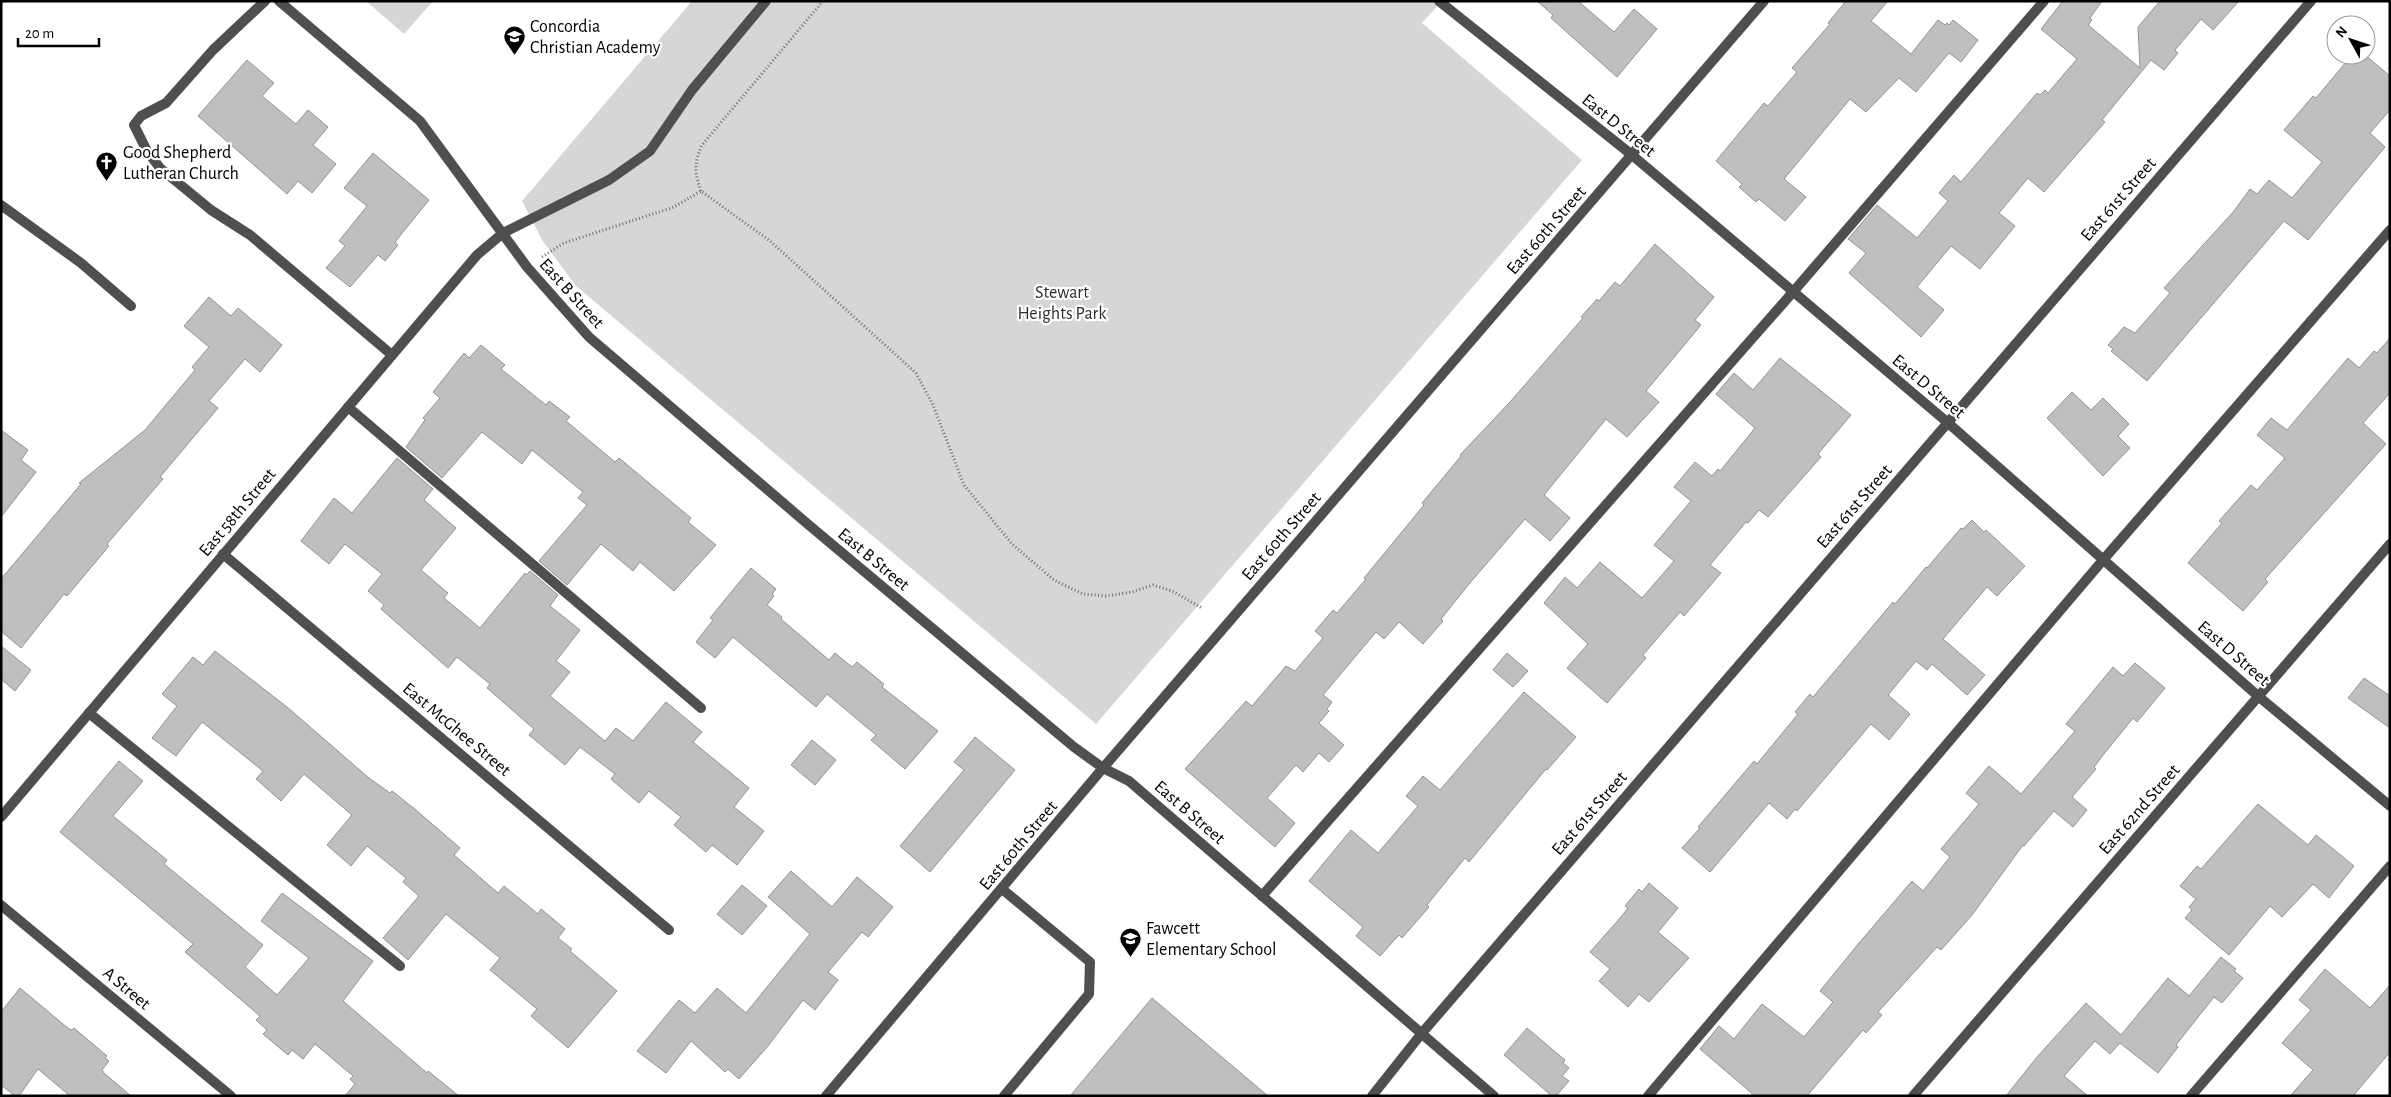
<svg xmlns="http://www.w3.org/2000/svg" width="2391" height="1097" font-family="'Alegreya Sans',sans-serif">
  <rect width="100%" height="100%" fill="#fff"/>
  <g fill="#d6d6d6">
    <path d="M366,1H433L404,34Z"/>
    <path d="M692,1H1442L1422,23L1582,160L1096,724L576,286L542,240L522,201Z"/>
  </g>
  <g fill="#bfbfbf" stroke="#939393">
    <path d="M1537,1H1578L1614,32L1634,9L1657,29L1617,77L1551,18L1553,15Z"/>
    <path d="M1846,1H1888L1871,21L1911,54L1938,20L1945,25L1947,23L1949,25L1953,20L1978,40L1961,62L1949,53L1916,92L1899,78L1866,112L1850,99L1784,179L1806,197L1785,221L1759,199L1756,202L1739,187L1742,184L1716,161L1764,103L1768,106L1797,72L1792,68L1830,24L1828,23Z"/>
    <path d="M2063,1H2102L2090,18L2092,20L2088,25L2140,68L2138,27L2160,1H2239L2213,30L2201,19L2175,50L2178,53L2164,70L2151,60L2102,120L2105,122L2044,192L2028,178L1999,213L2015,226L1980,269L1951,246L1917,287L1944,310L1921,337L1849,273L1866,253L1848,239L1877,205L1917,238L1948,201L1939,193L1954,175L1961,182L2037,93L2040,95L2045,90L2048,93L2077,59L2041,29Z"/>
    <path d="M2352,55H2365L2390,76V110L2370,133L2385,147L2308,240L2284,221L2147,381L2111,351L2113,349L2108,345L2124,327L2135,333L2170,293L2164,288L2234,211L2250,189L2257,194L2269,180L2292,198L2322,162L2284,130L2313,96L2316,98Z"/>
    <path d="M247,60L274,83L262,96L296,124L308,110L328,127L313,145L336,164L312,193L298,181L287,194L198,116Z"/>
    <path d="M373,153L429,200L395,242L398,245L385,261L378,255L350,287L326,268L345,246L339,241L367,206L344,188Z"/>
    <path d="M1655,244L1714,297L1695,320L1701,325L1646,391L1659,402L1627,437L1606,419L1544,495L1570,518L1550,541L1525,519L1469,584L1441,619L1443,621L1423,644L1399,622L1384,639L1376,632L1323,695L1332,702L1327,709L1329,711L1319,723L1344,745L1329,762L1319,753L1303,772L1296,765L1267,798L1295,823L1275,847L1185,769L1246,701L1252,706L1286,666L1295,671L1323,638L1315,631L1333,610L1337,613L1366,579L1364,578L1424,505L1422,503L1461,456L1460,455L1510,402L1583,318L1581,317L1597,299L1599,301L1615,282L1620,286Z"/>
    <path d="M209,297L231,316L238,308L282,345L260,372L245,359L209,401L218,408L160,477L163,479L107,544L109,546L67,596L64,594L21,648L1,631V579L81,484L79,483L145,430L195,370L192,367L209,347L184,326Z"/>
    <path d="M2390,338V393L2363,423L2386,444L2265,579L2268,582L2243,611L2188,563L2222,523L2219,521L2251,485L2257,490L2285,458L2257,435L2271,418L2287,430L2348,358L2359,368L2374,351L2377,353Z"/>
    <path d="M481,345L505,365L501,369L546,405L549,401L570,417L566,421L615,462L619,458L691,518L688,522L716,545L674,591L640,562L633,571L601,544L567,585L539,561L587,505L578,498L583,492L532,450L522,464L482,432L442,478L406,447L425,420L423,418L440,398L433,392L464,353L469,358Z"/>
    <path d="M1780,358L1851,415L1818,454L1821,457L1768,517L1759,510L1748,523L1746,522L1710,565L1721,573L1684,616L1680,612L1643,655L1646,658L1607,703L1567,668L1588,644L1544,603L1565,577L1577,588L1600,562L1642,598L1674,561L1654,545L1691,501L1674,487L1695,462L1712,476L1718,469L1720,471L1755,428L1716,394L1734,373L1753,390Z"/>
    <path d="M2072,392L2091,410L2103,398L2129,424L2118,436L2130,448L2103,476L2047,418Z"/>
    <path d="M1,430L28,450L21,460L36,472L1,517Z"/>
    <path d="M397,458L433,489L424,500L456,528L421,570L448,593L444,598L480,628L525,573L526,575L530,571L558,595L550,606L580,630L556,661L570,672L550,696L605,741L616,728L633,741L666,702L702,732L693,742L749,788L734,807L764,831L737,865L712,845L706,852L674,825L681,817L649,791L639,803L611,779L615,774L580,747L565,765L529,735L534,729L487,688L490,684L457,657L448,668L381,609L384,605L368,591L382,574L345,544L329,564L301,541L334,498L352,513Z"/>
    <path d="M1972,520L1984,532L1986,530L2025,566L1997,596L1987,587L1943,639L1985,675L1967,695L1932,664L1927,670L1916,661L1888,695L1910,714L1889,740L1871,724L1797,811L1795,809L1787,819L1769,803L1710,872L1682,848L1700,828L1698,827L1754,761L1757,764L1798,714L1795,712L1810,694L1813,697L1893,602L1895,604L1926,567L1927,568L1961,528L1963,529Z"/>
    <path d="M751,568L776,589L772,594L774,596L767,605L782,617L781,619L829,660L835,653L852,667L857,662L884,684L882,687L938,731L905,769L871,740L876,735L827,694L816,707L733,637L715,658L696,642L713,620L710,618Z"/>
    <path d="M1,646L31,670L15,691L1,679Z"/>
    <path d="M215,651L287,707L369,778L390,793L392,791L416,810L460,848L454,855L498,893L504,886L538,914L541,909L565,929L558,938L572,949L570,951L617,991L568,1048L531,1016L537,1009L490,970L500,958L446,914L408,960L383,938L419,896L403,882L406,878L367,846L351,866L327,845L352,815L304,774L281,801L256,779L263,771L202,722L176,756L152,738L177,706L162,694L193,657L203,665Z"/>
    <path d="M1507,653L1528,671L1513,687L1493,670Z"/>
    <path d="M2135,663L2165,688L2137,722L2133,718L2104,754L2094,767L2096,769L2072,797L2087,810L2073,827L2054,811L2024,846L2023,845L1972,915L1941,950L1937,947L1878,1012L1882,1015L1866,1033L1863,1030L1807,1096H1755L1700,1049L1719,1026L1734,1039L1762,1004L1804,1037L1833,1002L1820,991L1859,943L1912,881L1923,891L1950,857L1941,849L1979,804L1966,793L1989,766L2021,794L2075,731L2066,724L2113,667L2123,676Z"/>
    <path d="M2364,678L2390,696V728L2348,698Z"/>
    <path d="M1524,692L1576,737L1547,770L1546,769L1469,862L1465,858L1427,905L1429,907L1402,938L1399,935L1380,956L1356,936L1363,927L1309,881L1351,830L1378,853L1418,806L1406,796L1423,776L1440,790Z"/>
    <path d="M975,737L1015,770L930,872L900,846L964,770L954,762Z"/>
    <path d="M812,740L836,760L815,785L791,765Z"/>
    <path d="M119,761L143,781L113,816L167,860L164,864L263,945L245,967L277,995L309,958L261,921L282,893L373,961L343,1001L427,1073L428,1071L459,1096H345L355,1084L350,1079L353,1076L315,1044L303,1059L292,1050L288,1055L263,1034L267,1030L256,1020L260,1016L185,952L193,944L60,832Z"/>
    <path d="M2258,804L2308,845L2316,835L2354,866L2329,898L2313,884L2282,917L2270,906L2229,955L2185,918L2192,910L2189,907L2196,899L2180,886L2197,866L2201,869Z"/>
    <path d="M791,871L832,907L857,877L893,907L868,937L862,932L828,972L838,980L815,1010L803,1000L768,1046L739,1079L728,1069L725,1072L691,1041L666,1073L637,1051L679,1000L695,1013L717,988L746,1013L810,934L768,897Z"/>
    <path d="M1649,883L1678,908L1658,932L1689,958L1649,1002L1639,994L1628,1007L1599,981L1610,969L1590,952L1621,917L1628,908L1625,906L1639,889L1642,892Z"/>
    <path d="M742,885L767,906L742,935L717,914Z"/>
    <path d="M2221,957L2236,969L2234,971L2243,978L2222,1003L2214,997L2176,1045L2178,1047L2158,1073L2120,1043L2110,1054L2095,1041L2064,1076L2088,1096H2006L2037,1057L2086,1003L2121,1035L2168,978L2189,996Z"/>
    <path d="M2325,969L2370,1008L2390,985V1052L2353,1096H2290L2313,1070L2282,1043L2311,1010L2299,1000Z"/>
    <path d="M20,988L69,1029L72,1030L74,1028L107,1056L105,1058L109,1061L102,1070L104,1073L131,1096H70L38,1069L19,1096H15L1,1085V1012Z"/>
    <path d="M1152,998L1268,1096H1070Z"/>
    <path d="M1527,1028L1565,1060L1563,1063L1569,1068L1562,1076L1569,1081L1556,1096H1552L1504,1055Z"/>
  </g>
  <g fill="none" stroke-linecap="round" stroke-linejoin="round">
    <g stroke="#717171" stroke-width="3" stroke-dasharray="1 2.5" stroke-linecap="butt">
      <path d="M701,191C694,171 694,164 702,145L823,1"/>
      <path d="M542,257L564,243L674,207L701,191L770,241L916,373L933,405L964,485L1012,544L1054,580L1083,594L1106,596L1132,592L1153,585L1172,591L1202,608"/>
    </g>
    <g stroke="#4f4f4f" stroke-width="10">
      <path d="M265,1L213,50L166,103L141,116L134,125L147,151L160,168L211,210L250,235L392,355"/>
      <path d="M1,205L81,263L131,306"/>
      <path d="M503,233L609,180L650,151L692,90L766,1"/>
      <path d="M348,407L701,708"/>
      <path d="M89,713L400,966"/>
      <path d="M1002,889L1090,962L1089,994L1004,1096"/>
      <path d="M1262,896L1793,292L2044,1"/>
      <path d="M1372,1096L1422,1033"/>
      <path d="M1648,1096L2103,560L2390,230"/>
      <path d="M2191,1096L2390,866"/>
    </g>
    <g stroke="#4f4f4f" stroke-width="10">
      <path d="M279,1L420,121L527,267L589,337L810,526L1074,747L1103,768L1129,781L1494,1096"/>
      <path d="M1439,1L1632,155L1947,422L2258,696L2390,806"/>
      <path d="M223,554L669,930"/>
      <path d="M1,817L477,255L503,233"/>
      <path d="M1,905L231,1096"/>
      <path d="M1422,1033L2311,1"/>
      <path d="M826,1096L1103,768L1764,1"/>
      <path d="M1913,1096L2390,544"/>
    </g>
  </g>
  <defs>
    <symbol id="school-pin" viewBox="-11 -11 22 30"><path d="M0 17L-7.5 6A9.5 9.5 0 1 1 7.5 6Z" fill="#000" stroke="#fff"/><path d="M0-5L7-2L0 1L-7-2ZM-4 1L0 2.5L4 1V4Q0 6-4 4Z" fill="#fff"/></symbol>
    <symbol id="church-pin" viewBox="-11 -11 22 30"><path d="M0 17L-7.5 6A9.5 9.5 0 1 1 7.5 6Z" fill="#000" stroke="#fff"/><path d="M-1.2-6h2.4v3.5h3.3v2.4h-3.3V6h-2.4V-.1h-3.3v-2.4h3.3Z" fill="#fff"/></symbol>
  </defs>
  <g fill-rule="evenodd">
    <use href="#school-pin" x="502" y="24" width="25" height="34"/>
    <use href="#church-pin" x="94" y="150" width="25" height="34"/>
    <use href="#school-pin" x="1118" y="926" width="25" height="34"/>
  </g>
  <g text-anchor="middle" stroke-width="4.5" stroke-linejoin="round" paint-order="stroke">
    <g font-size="18" fill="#000" stroke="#fff" text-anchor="start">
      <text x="530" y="32">Concordia<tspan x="530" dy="21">Christian Academy</tspan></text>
      <text x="123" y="158">Good Shepherd<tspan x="123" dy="21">Lutheran Church</tspan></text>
      <text x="1146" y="934">Fawcett<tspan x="1146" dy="21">Elementary School</tspan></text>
    </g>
    <g font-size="18" fill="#000" stroke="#fff">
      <text transform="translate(1619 125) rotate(39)" y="6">East D Street</text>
      <text transform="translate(2118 199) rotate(-49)" y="6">East 61st Street</text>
      <text transform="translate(1546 230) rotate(-49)" y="6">East 60th Street</text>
      <text transform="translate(572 293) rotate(48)" y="6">East B Street</text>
      <text transform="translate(1929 386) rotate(40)" y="6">East D Street</text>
      <text transform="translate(1854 506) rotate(-49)" y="6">East 61st Street</text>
      <text transform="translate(237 512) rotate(-50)" y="6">East 58th Street</text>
      <text transform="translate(1281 536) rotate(-49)" y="6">East 60th Street</text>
      <text transform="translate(874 559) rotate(40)" y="6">East B Street</text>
      <text transform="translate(2234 653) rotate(41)" y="6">East D Street</text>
      <text transform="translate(457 729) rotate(40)" y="6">East McGhee Street</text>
      <text transform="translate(2139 809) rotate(-49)" y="6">East 62nd Street</text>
      <text transform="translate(1190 812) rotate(41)" y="6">East B Street</text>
      <text transform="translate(1589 813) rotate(-49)" y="6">East 61st Street</text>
      <text transform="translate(1018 845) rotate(-50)" y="6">East 60th Street</text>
      <text transform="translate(127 988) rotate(40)" y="6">A Street</text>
    </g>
    <g font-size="18" fill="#2d2d2d" stroke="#fff">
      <text x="1062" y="298">Stewart<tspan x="1062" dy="21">Heights Park</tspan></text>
    </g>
  </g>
  <rect width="2391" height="1097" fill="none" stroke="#000000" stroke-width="5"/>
  <g transform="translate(2351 40) rotate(310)"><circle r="24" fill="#ffffff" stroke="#999999"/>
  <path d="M0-4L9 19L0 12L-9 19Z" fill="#000000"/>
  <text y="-8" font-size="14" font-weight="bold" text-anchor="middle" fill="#000000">N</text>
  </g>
  <path d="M18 38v8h81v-8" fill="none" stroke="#000000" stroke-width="2.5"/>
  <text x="25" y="38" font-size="15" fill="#000000" stroke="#ffffff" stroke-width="4" paint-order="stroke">20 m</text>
</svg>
